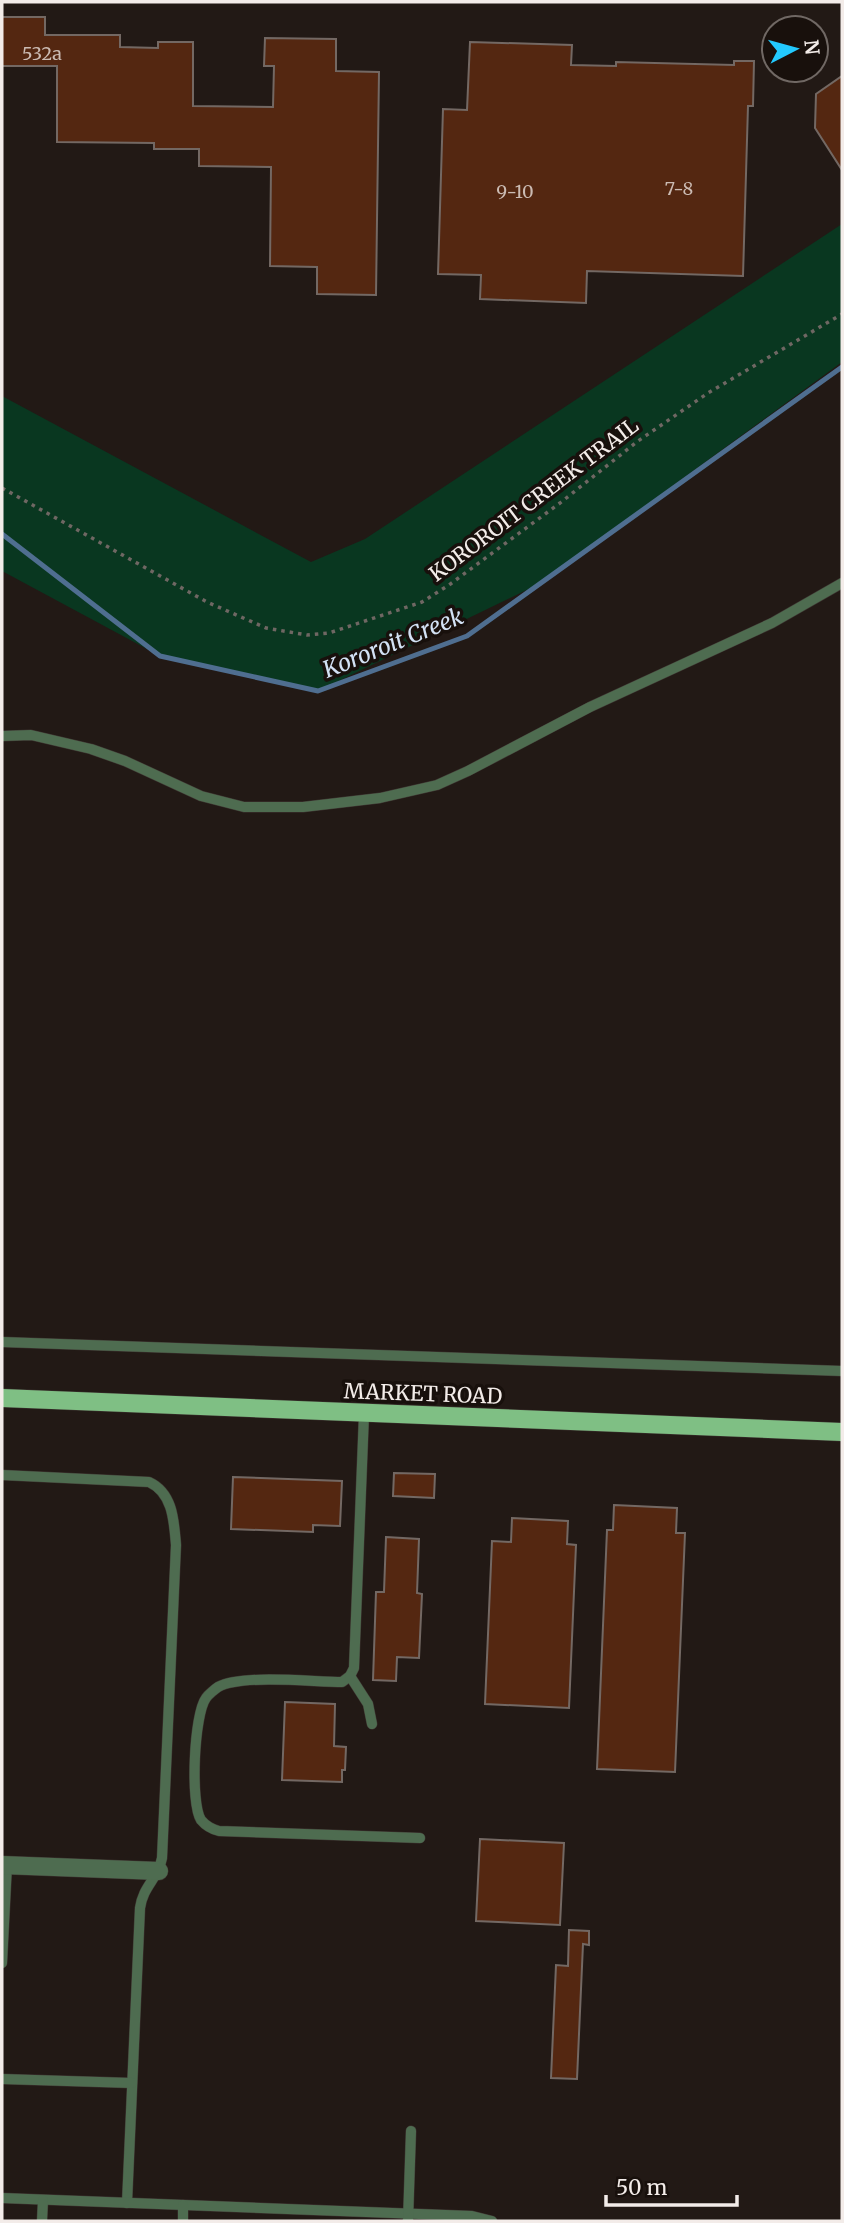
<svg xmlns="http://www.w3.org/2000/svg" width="844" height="2223" font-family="Merriweather,serif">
  <rect width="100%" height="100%" fill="#221915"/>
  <path fill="#093720" d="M842,224V362L537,585L318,691L160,656L2,571V396L311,562L365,539Z"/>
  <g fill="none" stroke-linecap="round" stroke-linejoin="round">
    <path stroke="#4f6e90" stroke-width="5" d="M2,534L160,656L318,691L467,636L842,367"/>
  </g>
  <g fill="#542711" stroke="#736863" stroke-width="2">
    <path d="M2,17H45V35H120V47L158,48V42H193V106L273,107L274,66H264L265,38L336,39V71L379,72L376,295L317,294V267L270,266L271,167L199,166V149H154V143L57,142V66H2Z"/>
    <path d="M470,42L572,45L571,65L616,66V62L734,65V61H754L753,106H748L743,276L587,271L586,303L480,299L481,275L438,274L443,109L467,110Z"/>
    <path d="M842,76V170L815,128L816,94Z"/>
    <path d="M394,1473L435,1474L434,1498L393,1496Z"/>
    <path d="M233,1477L342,1481L340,1526L313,1525V1532L231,1529Z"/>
    <path d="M614,1505L677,1508L676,1533H685L675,1772L597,1769L607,1530H613Z"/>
    <path d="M512,1518L568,1521L567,1544L576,1545L569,1708L485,1704L492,1541L511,1542Z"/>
    <path d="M386,1537L419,1539L417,1593L422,1594L419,1658L397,1657L396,1681L373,1680L376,1592H384Z"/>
    <path d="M285,1702L335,1704L334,1746L346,1747L345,1770H342V1782L282,1780Z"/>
    <path d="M480,1839L564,1843L560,1925L476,1921Z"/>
    <path d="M569,1930L589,1931V1945L583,1944L577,2079L551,2078L556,1965L568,1966Z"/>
  </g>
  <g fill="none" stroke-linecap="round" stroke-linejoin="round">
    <defs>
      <g id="service">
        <path d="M2,736L31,735L91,749L125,761L201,796L244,807H303L380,798L437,785L468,771L590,707L772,623L842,583"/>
        <path d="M2,1342L842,1371"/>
        <path d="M364,1414L354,1668L350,1676L342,1682C312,1682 243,1674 218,1687C215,1689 208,1695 206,1698C194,1714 190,1803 201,1820C206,1826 211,1829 219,1831L420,1838"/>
        <path d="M2,1475L149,1482C173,1493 174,1521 176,1545L162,1858C158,1879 143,1886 140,1908L127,2203"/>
        <path d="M350,1676L368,1704L372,1724"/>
        <path d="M2,1963L7,1865"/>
        <path d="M2,2079L132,2083"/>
        <path d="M2,2198L472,2216L492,2221"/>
        <path d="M42,2221L43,2200"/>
        <path d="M183,2221V2205"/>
        <path d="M408,2221L411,2131"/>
      </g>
      <path id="minor" d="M2,1865L159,1871"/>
      <path id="primary" d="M2,1398L842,1432"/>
    </defs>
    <use href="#service" stroke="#3f3733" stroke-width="11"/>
    <use href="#minor" stroke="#3f3733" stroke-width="19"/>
    <use href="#primary" stroke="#3f3733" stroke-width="19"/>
    <path stroke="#6f6763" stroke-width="3.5" stroke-dasharray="3.5 5" stroke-linecap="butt" d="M2,488L207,602L266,628L307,635L329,633L422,602L449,585L560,503L638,441L708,393L842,314"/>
    <use href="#service" stroke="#4e6c50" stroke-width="10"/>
    <use href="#minor" stroke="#4e6c50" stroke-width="18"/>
    <use href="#primary" stroke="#7fbf84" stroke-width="18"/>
  </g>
  <g text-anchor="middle" stroke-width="7" stroke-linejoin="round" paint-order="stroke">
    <g font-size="18" fill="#cbbbb3">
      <text x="42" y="60">532a</text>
      <text x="679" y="195">7-8</text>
      <text x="515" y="198">9-10</text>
    </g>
    <g font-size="21" fill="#f3ece9" stroke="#18100c">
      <text transform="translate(534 500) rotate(-37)" y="7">KOROROIT CREEK TRAIL</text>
      <text transform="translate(423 1394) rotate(2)" y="7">MARKET ROAD</text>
    </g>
    <g font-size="23" font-style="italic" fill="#d3e2f5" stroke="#18100c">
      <text transform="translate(393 643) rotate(-22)" y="8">Kororoit Creek</text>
    </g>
  </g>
  <rect width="844" height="2223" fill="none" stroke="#f3ece9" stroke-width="7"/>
  <g transform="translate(795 49) rotate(84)"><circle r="33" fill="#18100c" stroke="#706864" stroke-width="2"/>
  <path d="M0-5L12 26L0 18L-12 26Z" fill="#23c9fe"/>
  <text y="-10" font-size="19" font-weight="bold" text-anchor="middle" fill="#f3ece9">N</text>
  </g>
  <path d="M606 2195v10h131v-10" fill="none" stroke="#f3ece9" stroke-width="3.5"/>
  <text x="616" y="2195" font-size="21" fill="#f3ece9" stroke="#18100c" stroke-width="5" paint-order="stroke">50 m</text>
</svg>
